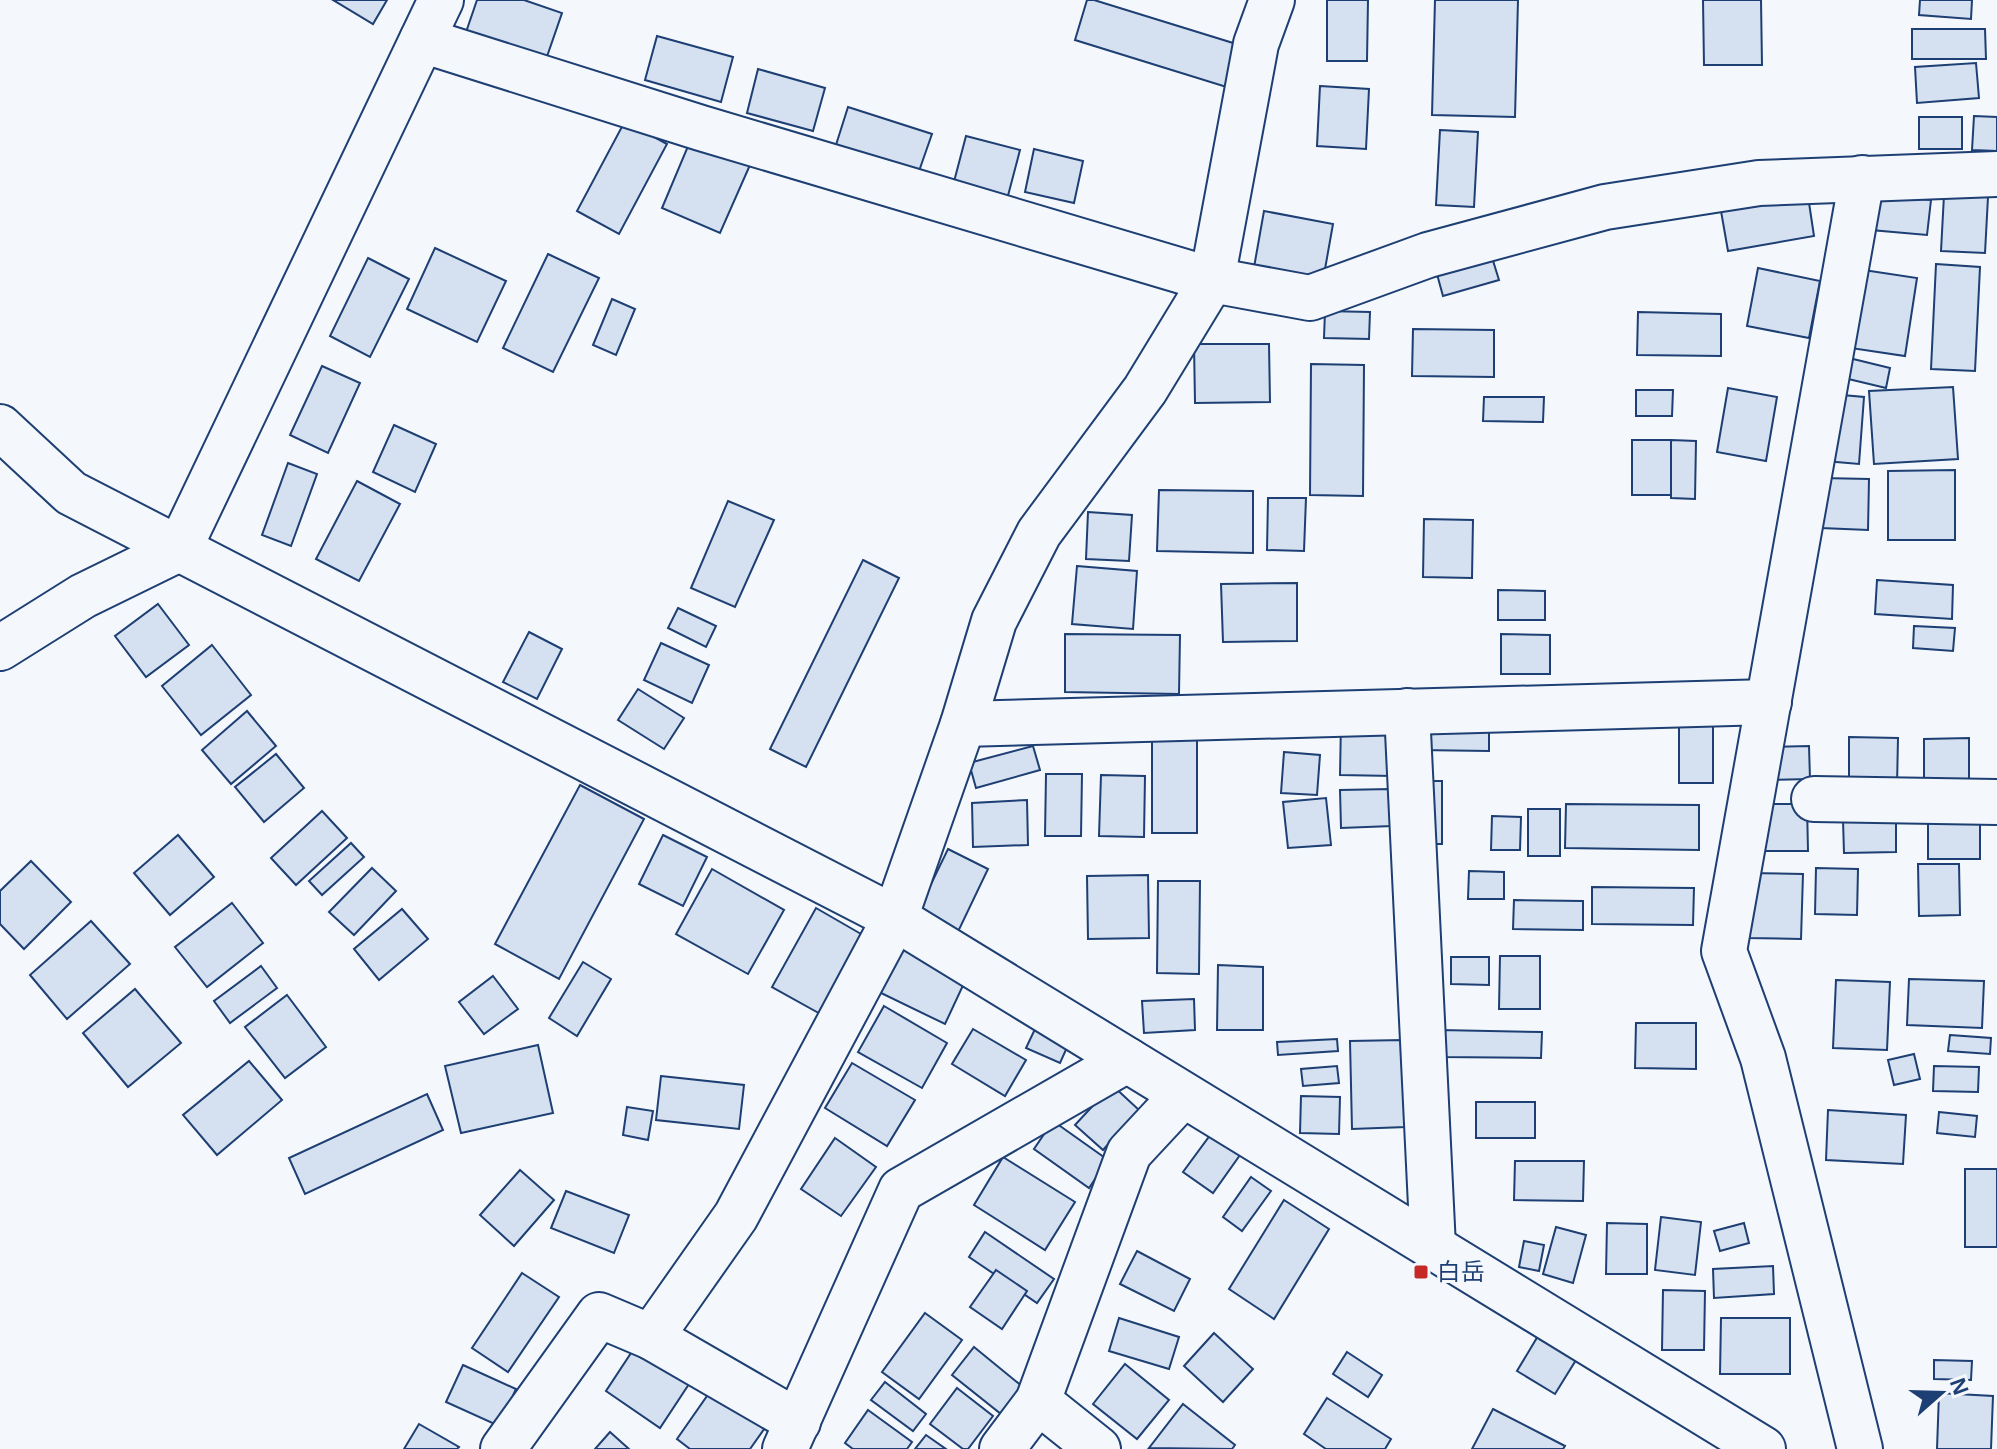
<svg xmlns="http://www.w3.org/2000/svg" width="1997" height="1449" font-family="Helvetica,'Noto Sans JP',sans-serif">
  <rect width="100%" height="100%" fill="#f4f7fb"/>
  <g fill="#d5e0f0" stroke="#1d3f73" stroke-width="2">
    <path d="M333,0H387L373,24Z"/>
    <path d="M477,0H524L562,13L543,68L463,41Z"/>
    <path d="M1087,0H1094L1246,47L1233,89L1075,40Z"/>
    <path d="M1327,0H1368L1367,61H1327Z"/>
    <path d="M1435,0H1518L1515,117L1432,115Z"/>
    <path d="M1703,0H1761L1762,65H1704Z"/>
    <path d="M1920,0H1972L1971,19L1919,15Z"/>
    <path d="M1912,29H1985L1986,59H1912Z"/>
    <path d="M657,36L733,57L721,102L645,80Z"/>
    <path d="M1976,63L1979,98L1917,103L1915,67Z"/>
    <path d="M758,69L825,88L813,131L747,113Z"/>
    <path d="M1320,86L1369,89L1366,149L1317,146Z"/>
    <path d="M848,107L932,134L918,174L835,148Z"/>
    <path d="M1974,116L1997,117V151L1972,150Z"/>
    <rect x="1919" y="117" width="43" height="32"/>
    <path d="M625,121L667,144L619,234L577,211Z"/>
    <path d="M1440,130L1478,132L1474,207L1436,205Z"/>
    <path d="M966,136L1020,150L1005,207L951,193Z"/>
    <path d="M691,139L750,165L720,233L662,208Z"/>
    <path d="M1034,149L1083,161L1074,203L1025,192Z"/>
    <path d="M1874,195L1931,200L1927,235L1871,230Z"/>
    <path d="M1944,195L1988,197L1985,253L1941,251Z"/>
    <path d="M1808,196L1814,236L1728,251L1721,211Z"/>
    <path d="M1264,211L1333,224L1322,286L1253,273Z"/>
    <path d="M435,248L506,281L477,342L407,309Z"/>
    <path d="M1490,251L1499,280L1443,296L1435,267Z"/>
    <path d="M548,254L599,278L553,372L503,348Z"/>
    <path d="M368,258L409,279L370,357L330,336Z"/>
    <path d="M1936,264L1980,267L1975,371L1931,369Z"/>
    <path d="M1758,268L1820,281L1809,338L1747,326Z"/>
    <path d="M1857,269L1917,278L1905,356L1844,347Z"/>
    <path d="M612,299L635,309L616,355L593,345Z"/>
    <path d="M1325,311L1370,312L1369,339L1324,338Z"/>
    <path d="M1638,312L1721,314V356L1637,355Z"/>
    <path d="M1413,329L1494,330V377L1412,376Z"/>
    <path d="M1194,344H1269L1270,402L1195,403Z"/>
    <path d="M1845,357L1890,368L1886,388L1840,377Z"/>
    <path d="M1311,364L1364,365L1363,496L1310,495Z"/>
    <path d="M322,366L360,383L328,453L290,435Z"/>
    <path d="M1953,387L1958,459L1874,464L1869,391Z"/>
    <path d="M1728,388L1777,397L1766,461L1717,452Z"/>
    <path d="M1636,390H1673L1672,416H1636Z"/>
    <path d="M1831,394L1864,397L1859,464L1825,461Z"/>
    <path d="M1484,397H1544L1543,422L1483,421Z"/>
    <path d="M394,425L436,444L415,492L373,472Z"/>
    <rect x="1632" y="440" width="39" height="55"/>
    <path d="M1671,440L1696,441L1695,499L1671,498Z"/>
    <path d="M288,463L317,474L291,546L262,535Z"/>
    <path d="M1955,470V540H1888V471Z"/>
    <path d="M1822,478L1869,479L1868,530L1821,528Z"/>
    <path d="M357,481L400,504L359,581L316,559Z"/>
    <path d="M1159,490L1253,491V553L1157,551Z"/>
    <path d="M1268,498H1306L1304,551L1267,550Z"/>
    <path d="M728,501L774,520L735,607L691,588Z"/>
    <path d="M1088,512L1132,515L1129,561L1086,559Z"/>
    <path d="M1424,519L1473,520L1472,578L1423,577Z"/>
    <path d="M863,560L899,578L806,767L770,749Z"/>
    <path d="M1077,566L1137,571L1133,629L1072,624Z"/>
    <path d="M1877,580L1953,585L1952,619L1875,614Z"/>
    <path d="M1297,583V641L1223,642L1221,584Z"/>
    <path d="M1498,590L1545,591V620H1498Z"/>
    <path d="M158,604L189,645L146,677L115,636Z"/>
    <path d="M678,608L716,626L706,647L668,628Z"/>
    <path d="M1914,626L1955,628L1953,651L1913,648Z"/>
    <path d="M529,632L562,649L537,699L503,682Z"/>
    <path d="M1065,634L1180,635L1179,694L1065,692Z"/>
    <path d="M1501,634L1550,635V674H1501Z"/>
    <path d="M661,643L709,665L692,703L644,680Z"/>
    <path d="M212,645L251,695L201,735L162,686Z"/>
    <path d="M638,689L684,718L664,749L618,720Z"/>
    <path d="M247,711L276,746L231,784L202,750Z"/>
    <path d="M1341,722L1394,724L1393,776L1340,775Z"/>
    <path d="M1679,724L1713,725V783H1679Z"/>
    <path d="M1419,725L1489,726V751L1418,750Z"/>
    <rect x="1152" y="737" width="45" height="96"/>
    <path d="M1849,737L1898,738L1897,786L1849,785Z"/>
    <path d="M1969,738V781L1924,780V739Z"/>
    <path d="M1033,746L1040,770L976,788L969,763Z"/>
    <path d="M1809,746L1810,779L1772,780L1771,747Z"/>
    <path d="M1284,752L1320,755L1317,795L1281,793Z"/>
    <path d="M276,754L304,788L264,822L235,787Z"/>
    <path d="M1046,774H1082L1081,836H1045Z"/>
    <path d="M1101,775L1145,776L1144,837L1099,836Z"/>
    <rect x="1421" y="781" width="21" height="63"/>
    <path d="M580,785L644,819L559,979L495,944Z"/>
    <path d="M1391,789L1392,826L1341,828L1340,790Z"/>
    <path d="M1326,798L1331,845L1288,848L1283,802Z"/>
    <path d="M1027,800L1028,845L973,847L972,803Z"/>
    <path d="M1566,804L1699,805V850L1565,848Z"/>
    <path d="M1760,804H1807L1808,851H1761Z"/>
    <rect x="1528" y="809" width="32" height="47"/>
    <path d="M322,811L347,838L296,885L271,858Z"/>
    <rect x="1928" y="813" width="52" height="46"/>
    <path d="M1492,816L1521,817L1520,850H1491Z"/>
    <path d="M1896,819V852L1844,853L1843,820Z"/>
    <path d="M178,835L214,877L170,915L134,873Z"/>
    <path d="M663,835L707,857L683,906L639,884Z"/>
    <path d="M351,843L364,857L322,895L309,881Z"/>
    <path d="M948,849L988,869L955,938L914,919Z"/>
    <path d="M31,861L71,902L24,949L0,924V891Z"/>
    <path d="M1918,864H1959L1960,915L1919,916Z"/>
    <path d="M372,868L396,891L354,935L329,912Z"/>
    <path d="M1816,868L1858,869L1857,915L1815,914Z"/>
    <path d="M712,869L784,910L748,974L676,934Z"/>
    <path d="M1469,871L1504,872V899H1468Z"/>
    <path d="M1748,873L1803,874L1801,939L1747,938Z"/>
    <path d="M1148,875L1149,938L1088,939L1087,876Z"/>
    <path d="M1158,881H1200L1199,974L1157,973Z"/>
    <path d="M1592,887L1694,888L1693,925L1592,924Z"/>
    <path d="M1514,900L1583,901V930L1513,929Z"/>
    <path d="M232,903L263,943L207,987L175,947Z"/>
    <path d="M816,908L868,938L824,1016L772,987Z"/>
    <path d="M402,909L428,939L379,980L354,949Z"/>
    <path d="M91,921L130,964L67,1019L30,975Z"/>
    <path d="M901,948L966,979L945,1024L879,992Z"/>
    <path d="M1500,956H1540V1009H1499Z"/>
    <path d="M1451,957H1489V985L1451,984Z"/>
    <path d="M583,962L611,979L577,1036L549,1018Z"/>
    <path d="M1218,965L1263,967V1030H1217Z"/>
    <path d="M261,966L277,988L230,1023L214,1001Z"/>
    <path d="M493,976L518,1009L484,1034L459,1002Z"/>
    <path d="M1909,979L1984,981L1982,1028L1907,1025Z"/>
    <path d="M1836,980L1890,982L1887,1050L1833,1048Z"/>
    <path d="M135,989L181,1043L128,1087L83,1033Z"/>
    <path d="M287,995L326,1047L285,1078L245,1027Z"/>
    <path d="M1194,999L1195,1030L1144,1033L1142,1001Z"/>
    <path d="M884,1006L947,1043L922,1088L858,1052Z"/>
    <path d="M1636,1023H1696V1069L1635,1068Z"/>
    <path d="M973,1029L1026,1060L1005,1096L952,1064Z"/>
    <path d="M1035,1029L1069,1043L1060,1063L1026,1048Z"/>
    <path d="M1440,1030L1542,1032L1541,1058L1441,1057Z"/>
    <path d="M1950,1035L1991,1038L1990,1054L1948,1051Z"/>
    <path d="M1337,1039L1338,1051L1278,1055L1277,1042Z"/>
    <path d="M1403,1040L1406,1127L1352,1129L1350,1041Z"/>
    <path d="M538,1045L553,1113L461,1133L445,1066Z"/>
    <path d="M1914,1054L1920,1079L1894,1085L1888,1060Z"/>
    <path d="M249,1061L282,1100L217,1155L183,1115Z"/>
    <path d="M852,1063L915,1100L887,1146L825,1108Z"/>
    <path d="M1337,1066L1339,1083L1303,1086L1301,1069Z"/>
    <path d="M1934,1066L1979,1067L1978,1092L1933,1091Z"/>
    <path d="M661,1076L744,1085L739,1129L656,1120Z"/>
    <path d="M1112,1085L1139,1110L1103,1150L1075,1125Z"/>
    <path d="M427,1094L443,1130L305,1194L289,1158Z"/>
    <path d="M1301,1096L1340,1097L1339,1134L1300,1133Z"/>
    <rect x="1476" y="1102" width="59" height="36"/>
    <path d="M627,1107L653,1111L648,1140L623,1135Z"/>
    <path d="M1828,1110L1906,1115L1903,1164L1826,1160Z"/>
    <path d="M1939,1112L1977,1116L1975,1137L1937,1133Z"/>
    <path d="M1053,1121L1108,1160L1089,1188L1034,1149Z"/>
    <path d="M1211,1134L1240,1155L1213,1193L1183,1172Z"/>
    <path d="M835,1138L876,1167L841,1216L801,1189Z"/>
    <path d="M1003,1157L1075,1202L1045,1250L974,1205Z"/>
    <path d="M1515,1161H1584L1583,1201L1514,1200Z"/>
    <rect x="1965" y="1169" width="32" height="78"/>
    <path d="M520,1170L554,1200L514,1246L480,1215Z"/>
    <path d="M1251,1177L1271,1191L1242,1231L1223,1217Z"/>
    <path d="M566,1191L629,1215L614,1253L551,1228Z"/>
    <path d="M1284,1200L1329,1229L1274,1319L1229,1289Z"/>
    <path d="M1661,1217L1701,1222L1695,1275L1655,1270Z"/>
    <path d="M1607,1223L1647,1224V1274H1606Z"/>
    <path d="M1744,1223L1749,1243L1720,1251L1714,1231Z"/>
    <path d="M1556,1227L1586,1235L1573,1283L1543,1274Z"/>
    <path d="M985,1232L1054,1279L1037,1303L969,1257Z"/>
    <path d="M1524,1241L1544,1245L1539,1271L1519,1267Z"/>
    <path d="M1137,1251L1190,1279L1174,1311L1120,1284Z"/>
    <path d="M1773,1266L1774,1294L1714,1298L1713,1269Z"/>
    <path d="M996,1270L1027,1291L1002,1329L970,1307Z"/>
    <path d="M522,1273L559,1297L508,1372L472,1348Z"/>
    <path d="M1663,1290L1705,1291L1704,1350H1662Z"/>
    <path d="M925,1313L962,1340L919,1399L882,1372Z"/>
    <path d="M1119,1318L1179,1337L1169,1369L1109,1351Z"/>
    <path d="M1721,1318H1790V1374H1720Z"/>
    <path d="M1214,1333L1253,1369L1223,1402L1184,1366Z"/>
    <path d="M1538,1336L1576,1360L1555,1394L1517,1371Z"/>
    <path d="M637,1344L691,1381L660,1428L606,1391Z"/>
    <path d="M974,1347L1023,1387L1001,1414L952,1375Z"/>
    <path d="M1347,1352L1382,1375L1368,1397L1333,1374Z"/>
    <path d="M1934,1360L1972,1361L1971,1380L1934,1379Z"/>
    <path d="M1125,1364L1169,1400L1137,1439L1093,1404Z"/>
    <path d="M463,1365L516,1389L499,1426L446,1402Z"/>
    <path d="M885,1382L926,1414L913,1431L871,1400Z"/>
    <path d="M714,1386L767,1425L750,1449H690L677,1439Z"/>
    <path d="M957,1388L993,1416L968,1449H963L930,1424Z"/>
    <path d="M1939,1393L1993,1396L1991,1449H1937Z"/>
    <path d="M1327,1398L1391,1439L1385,1449H1326L1304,1434Z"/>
    <path d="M1183,1404L1235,1445L1232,1449L1149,1448Z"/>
    <path d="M1493,1409L1565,1446L1563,1449H1472Z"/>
    <path d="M868,1410L912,1442L907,1449H853L845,1443Z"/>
    <path d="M419,1424L459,1447L457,1449H404Z"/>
    <path d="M610,1432L629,1449H595Z"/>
    <path d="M926,1435L946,1449H915Z"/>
  </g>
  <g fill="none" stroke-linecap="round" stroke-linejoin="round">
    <defs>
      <g id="minor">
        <path d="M422,40L701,128L1212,280L1310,298L1428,255L1605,207L1759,183L1997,174"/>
        <path d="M0,427L71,493L895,918L1763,1449"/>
        <path d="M0,648L83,596L179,549L441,0"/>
        <path d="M1407,711L1433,1247"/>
        <path d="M963,724L1769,702"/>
        <path d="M1814,799L1997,802"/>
        <path d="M651,1337L736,1216L895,918L963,724L994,621L1039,533L1145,390L1212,280L1256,44L1272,0"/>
        <path d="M1038,1401L1098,1449"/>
        <path d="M503,1449L599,1315L651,1337L798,1422"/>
        <path d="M785,1449L901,1190L1127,1060"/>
        <path d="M1002,1449L1038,1401L1129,1153L1183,1095"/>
        <path d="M1860,1449L1763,1058L1724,951L1862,178"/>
      </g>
    </defs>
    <use href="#minor" stroke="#1d3f73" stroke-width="48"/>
    <use href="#minor" stroke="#f4f7fb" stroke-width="44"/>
  </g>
  <rect fill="#c62828" stroke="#f4f7fb" stroke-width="3" x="1413" y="1264" width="16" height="16" rx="4"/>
  <g text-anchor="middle" stroke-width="6" stroke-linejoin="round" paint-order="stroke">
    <g font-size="24" fill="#1d3f73" stroke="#f4f7fb" text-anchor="start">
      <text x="1437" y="1280">白岳</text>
    </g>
  </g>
  <g transform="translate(1941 1393) rotate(70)" stroke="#f4f7fb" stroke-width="6" paint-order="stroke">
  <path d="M0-6L14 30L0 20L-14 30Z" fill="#1d3f73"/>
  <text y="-12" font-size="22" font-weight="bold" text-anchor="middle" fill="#1d3f73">N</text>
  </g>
</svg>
